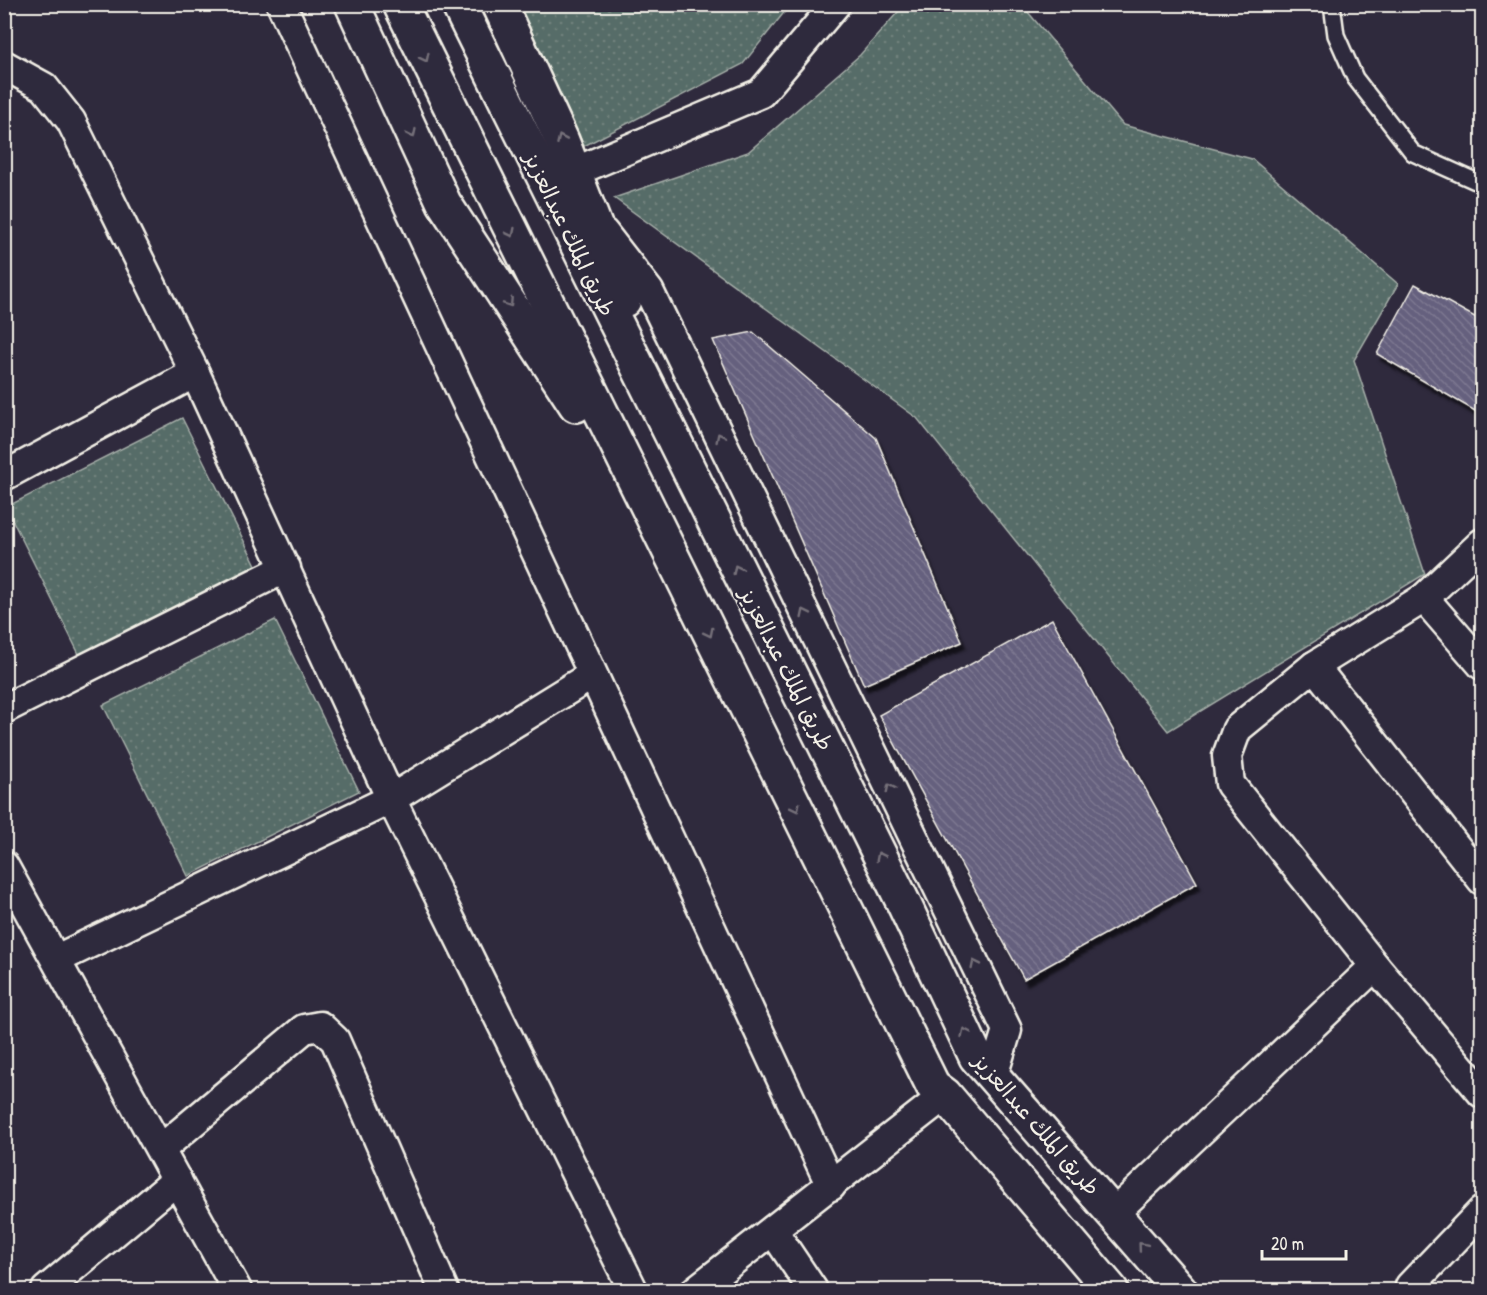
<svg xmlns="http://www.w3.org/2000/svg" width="1487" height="1295" font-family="'Patrick Hand','Playpen Sans Arabic',sans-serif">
  <defs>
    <pattern id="grass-dots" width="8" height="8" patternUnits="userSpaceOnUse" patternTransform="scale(1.5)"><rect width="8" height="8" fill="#566c67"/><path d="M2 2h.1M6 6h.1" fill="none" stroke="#6f817d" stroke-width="1.8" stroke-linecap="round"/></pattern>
    <pattern id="building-back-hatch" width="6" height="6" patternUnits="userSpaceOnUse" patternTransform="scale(1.5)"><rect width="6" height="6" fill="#65607e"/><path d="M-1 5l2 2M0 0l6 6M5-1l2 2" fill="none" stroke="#7c7790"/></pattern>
    <filter id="shadow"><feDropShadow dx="3.5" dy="6" stdDeviation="1.5" flood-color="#0009"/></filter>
  </defs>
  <rect width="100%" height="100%" fill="#2f2a3d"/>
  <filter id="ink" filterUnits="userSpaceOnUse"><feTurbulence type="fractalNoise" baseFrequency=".0167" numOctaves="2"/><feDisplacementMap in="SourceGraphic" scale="12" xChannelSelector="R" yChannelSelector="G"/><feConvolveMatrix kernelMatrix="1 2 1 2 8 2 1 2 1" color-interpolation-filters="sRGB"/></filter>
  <g filter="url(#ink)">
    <g fill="url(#grass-dots)" stroke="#a5aea8" stroke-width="1.5">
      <path d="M905,4L1022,5L1123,125L1252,159L1398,284L1354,360L1425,574L1168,731L917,418L614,198L748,152L860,55Z"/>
      <path d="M519,5H790L743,64L584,146Z"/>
      <path d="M182,418L256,565L79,654L6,507Z"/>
      <path d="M275,620L359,791L188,876L103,705Z"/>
    </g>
    <g fill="url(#building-back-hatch)" stroke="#f4f1e8" stroke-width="1.5" filter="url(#shadow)">
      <path d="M1415,284L1482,321V415L1377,354Z"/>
      <path d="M753,332L876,438L962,642L864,685L713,340Z"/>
      <path d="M1052,619L1197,883L1024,979L879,715Z"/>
    </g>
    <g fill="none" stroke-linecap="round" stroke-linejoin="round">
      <defs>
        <path id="lane" d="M1332,4L1336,35L1355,78L1413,153L1482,184"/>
        <g id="street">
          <path d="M281,4L831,1186"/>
          <path d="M4,65L44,87L71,121L195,373L391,799L633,1290"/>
          <path d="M574,172L761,93L836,4"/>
          <path d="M604,233L649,291L1007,1030L993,1076"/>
          <path d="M4,476L195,373"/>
          <path d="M1482,543L1424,598L1314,666L1237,729L1227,756L1230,784L1375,966L1482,1093"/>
          <path d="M1424,598L1482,665"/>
          <path d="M1314,666L1482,880"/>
          <path d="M4,709L286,568"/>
          <path d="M4,866L237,1290"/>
          <path d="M57,959L391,799L592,675"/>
          <path d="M161,1149L304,1029L320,1026L335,1040L444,1290"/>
          <path d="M1114,1213L1375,966"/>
          <path d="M774,1232L813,1290"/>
          <path d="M1410,1286L1482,1211"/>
          <path d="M46,1290L177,1180"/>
          <path d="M696,1290L945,1095"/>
        </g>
        <g id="highway">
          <path d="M352,4L444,203L576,405"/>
          <path d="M400,4L933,1086L945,1095L1111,1290"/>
          <path d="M458,4L903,902L976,1057L1180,1290"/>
          <path d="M499,4L562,141L624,300"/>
        </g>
      </defs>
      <use href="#lane" stroke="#f4f1e8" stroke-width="20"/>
      <use href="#street" stroke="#f4f1e8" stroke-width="33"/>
      <use href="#highway" stroke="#f4f1e8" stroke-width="38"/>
      <use href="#lane" stroke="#2f2a3d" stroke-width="15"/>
      <use href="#street" stroke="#2f2a3d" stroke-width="28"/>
      <use href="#highway" stroke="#2f2a3d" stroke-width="33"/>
    </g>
    <defs><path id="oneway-chevron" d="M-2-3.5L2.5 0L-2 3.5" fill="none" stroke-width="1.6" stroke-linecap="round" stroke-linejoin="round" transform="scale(1.5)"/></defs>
    <g stroke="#747079">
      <use href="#oneway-chevron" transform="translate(425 58) rotate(64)"/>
      <use href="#oneway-chevron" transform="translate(412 134) rotate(65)"/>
      <use href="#oneway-chevron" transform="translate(561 139) rotate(-114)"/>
      <use href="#oneway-chevron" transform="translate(511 233) rotate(64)"/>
      <use href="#oneway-chevron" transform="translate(509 303) rotate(57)"/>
      <use href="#oneway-chevron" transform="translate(720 437) rotate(-116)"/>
      <use href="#oneway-chevron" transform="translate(737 569) rotate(-117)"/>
      <use href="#oneway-chevron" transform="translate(805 613) rotate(-116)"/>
      <use href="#oneway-chevron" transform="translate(709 633) rotate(63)"/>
      <use href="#oneway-chevron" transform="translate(890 788) rotate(-116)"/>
      <use href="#oneway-chevron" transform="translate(796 808) rotate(63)"/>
      <use href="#oneway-chevron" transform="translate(880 856) rotate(-117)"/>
      <use href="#oneway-chevron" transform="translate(975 964) rotate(-116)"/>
      <use href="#oneway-chevron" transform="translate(965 1032) rotate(-115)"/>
      <use href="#oneway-chevron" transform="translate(1142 1246) rotate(-130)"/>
    </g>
  </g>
  <g text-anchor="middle" stroke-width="4.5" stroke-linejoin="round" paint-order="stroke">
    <g font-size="22" fill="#f4f1e8" stroke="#2f2a3d">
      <text transform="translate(570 234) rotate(64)" y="8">طريق الملك عبدالعزيز</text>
      <text transform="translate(787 669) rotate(63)" y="8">طريق الملك عبدالعزيز</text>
      <text transform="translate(1037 1124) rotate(49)" y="8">طريق الملك عبدالعزيز</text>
    </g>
  </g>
  <rect width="1487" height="1295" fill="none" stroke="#2f2a3d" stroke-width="24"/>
  <rect x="12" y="12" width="1463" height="1271" fill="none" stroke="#f4f1e8" stroke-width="2" filter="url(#ink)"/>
  <path d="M1262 1250v9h84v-9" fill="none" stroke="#f4f1e8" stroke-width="3"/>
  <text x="1271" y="1250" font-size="18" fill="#f4f1e8" stroke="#2f2a3d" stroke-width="4.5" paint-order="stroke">20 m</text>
</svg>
